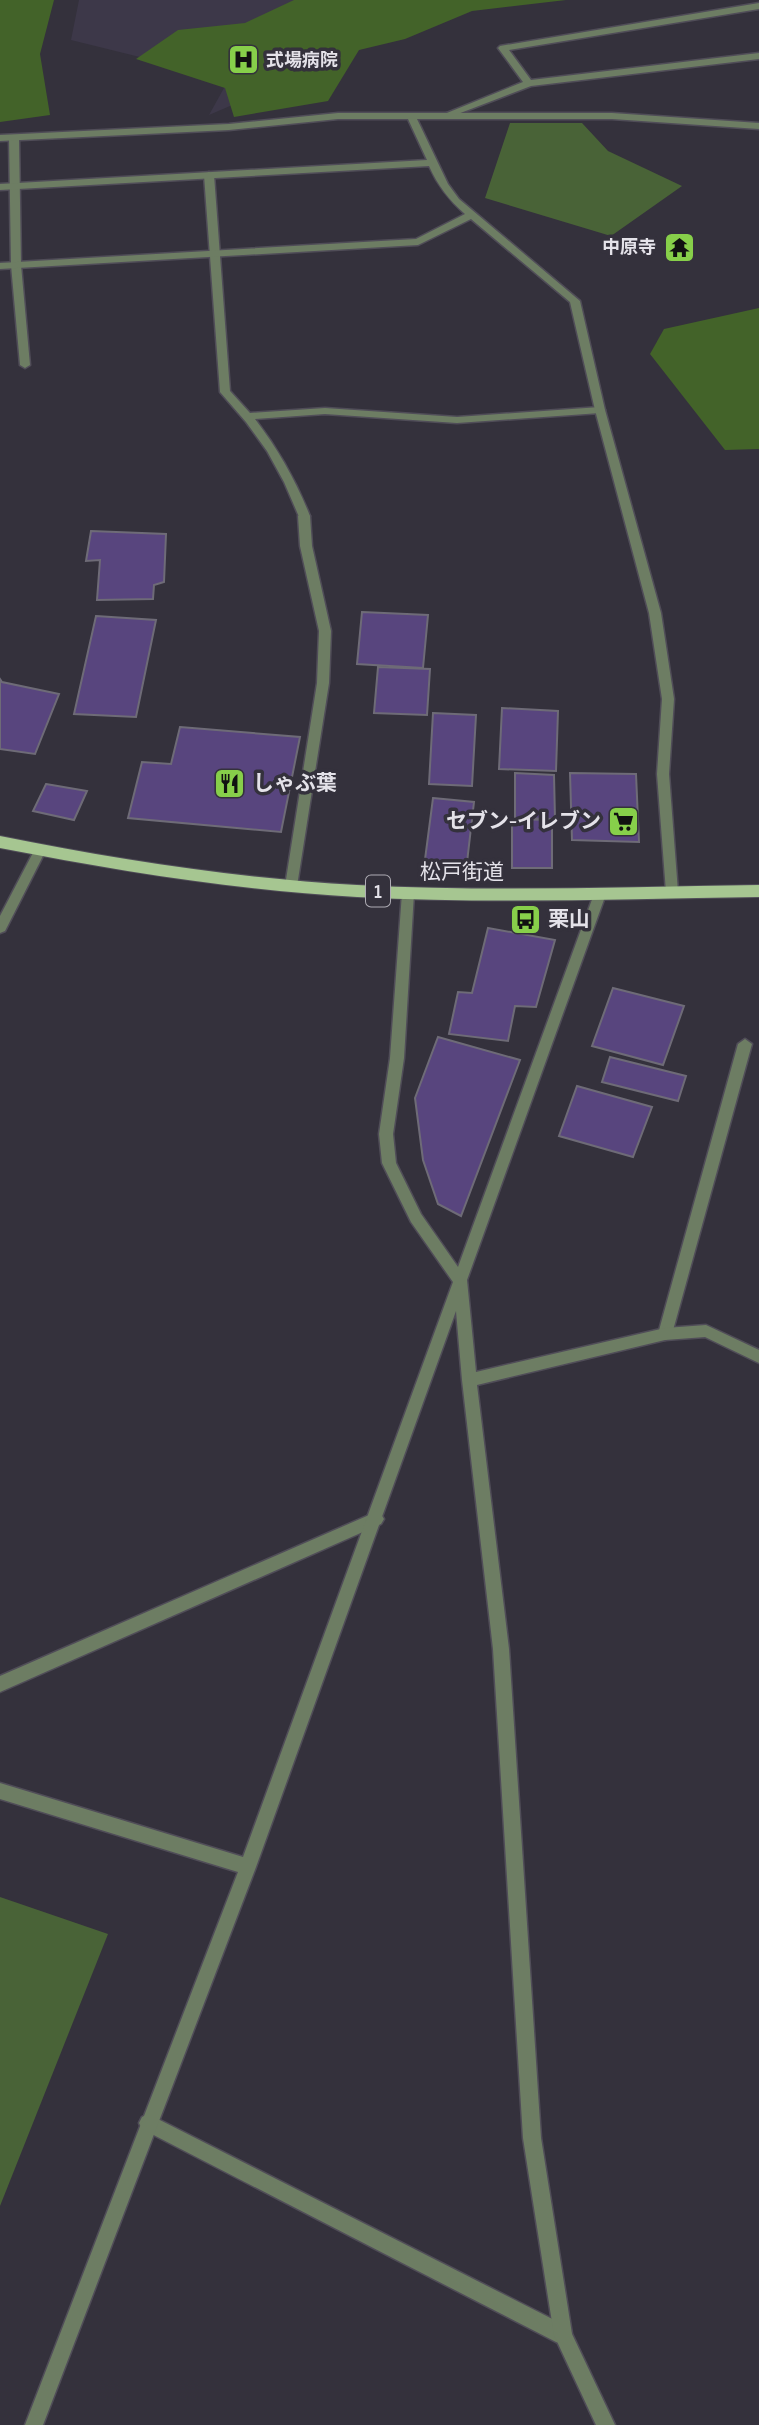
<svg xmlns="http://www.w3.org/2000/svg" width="759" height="2425" font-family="'Sofia Sans Condensed','Noto Sans JP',sans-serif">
  <rect width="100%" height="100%" fill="#34313c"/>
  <path fill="#3d3849" d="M79,0H475L209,115L229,79L71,40Z"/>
  <g fill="#496337">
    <path d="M510,123H582L608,151L682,186L611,236L485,198Z"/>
    <path d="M0,1897L108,1934L0,2206Z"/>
  </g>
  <g fill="#436329">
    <path d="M0,0H54L40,54L50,115L0,122Z"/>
    <path d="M294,0H566L472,11L405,39L359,50L328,101L234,117L225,88L136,59L178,30L245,23Z"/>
    <path d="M759,308V449L725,450L650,354L664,329Z"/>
  </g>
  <g fill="#58457e" stroke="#6e6b77" stroke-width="2">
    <path d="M91,531L166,534L164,582L154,585L153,599L97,600L100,560L86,561Z"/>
    <path d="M362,612L428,615L423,668L357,664Z"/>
    <path d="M96,616L156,620L136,717L74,714Z"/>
    <path d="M378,667L430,669L427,715L374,713Z"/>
    <path d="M0,679L2,682L59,694L35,754L0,749Z"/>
    <path d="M502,708L558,711L556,771L499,769Z"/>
    <path d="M433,713L476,715L472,786L429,784Z"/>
    <path d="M180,727L300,737L281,832L128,818L142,762L171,764Z"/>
    <path d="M515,773L554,775L555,819L515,818Z"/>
    <path d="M570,773L636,774L639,842L572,840Z"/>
    <path d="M46,784L87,791L74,820L33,811Z"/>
    <path d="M433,798L474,802L466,871L424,867Z"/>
    <path d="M512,819L552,820V868H512Z"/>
    <path d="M488,928L555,940L536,1007L515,1006L508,1041L449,1034L458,992L472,993Z"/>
    <path d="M613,988L684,1006L663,1065L592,1046Z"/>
    <path d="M438,1037L520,1060L461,1216L438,1204L423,1160L415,1098Z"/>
    <path d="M610,1057L686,1076L678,1101L602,1082Z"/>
    <path d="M577,1086L652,1107L633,1157L559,1136Z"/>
  </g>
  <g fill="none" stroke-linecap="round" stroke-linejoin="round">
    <defs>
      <g id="service">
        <path d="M759,3V9L509,50L531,80L759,53V59L531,86L450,117L442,115L523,82L498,48L500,46Z"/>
        <path d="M14,135L19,138L21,265L30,365L25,368L20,365L11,265L9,138Z"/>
        <path d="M209,172L214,175L230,391L250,413L325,408L457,417L600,407L605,410L600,413L457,423L325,414L255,419C278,449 296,481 310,516L304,520L300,519L284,482L267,451L246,422L220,392L204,175Z"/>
        <path d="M745,1039L752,1044L672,1334L670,1338L665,1340L660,1338L658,1334L738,1044Z"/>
        <path d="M376,1512L381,1514L384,1519L381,1524L0,1692V1676Z"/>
        <path d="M148,2114L570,2328L572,2335L570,2342L563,2344L556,2342L142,2129L139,2123L142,2117Z"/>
      </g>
      <g id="minor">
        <path d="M338,113H612L759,123V129L612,119H417L448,184L459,199L580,301L605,410L661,613L674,699L669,774L678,892L676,895L672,897L666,892L657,774L662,699L649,613L595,410L570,302L471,219L418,245L0,269V263L416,239L465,214C449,200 438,186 429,166L0,190V184L427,160L408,119H338L229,130L0,141V135L229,124Z"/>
        <path d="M304,512L310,516L312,546L331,631L329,683L297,886L291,891L285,886L317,683L319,631L300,546L298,516Z"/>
        <path d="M40,845L46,850L5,931L0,933V916L36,847Z"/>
        <path d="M408,888L414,893L404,1058L393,1134L396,1163L421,1214L458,1267L594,894L600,889L606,894L467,1280L476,1372L665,1328L706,1325L759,1350V1363L705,1337L665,1340L477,1385L509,1649L541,2138L572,2334L615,2425H596L554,2335L523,2138L493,1649L462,1380L456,1311L256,1867L43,2425H25L238,1872L0,1799V1783L243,1857L453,1282L411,1222L382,1163L379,1134L390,1058L402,893Z"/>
      </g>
      <path id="primary" d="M0,836C118,860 236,878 357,885C490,892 625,887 759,885V897C625,899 490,904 357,897C236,890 118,871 0,848Z"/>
    </defs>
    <use href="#service" stroke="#504d58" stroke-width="3"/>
    <use href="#minor" stroke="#504d58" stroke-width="3"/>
    <use href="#primary" stroke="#504d58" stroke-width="2"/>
    <use href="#service" fill="#6d7d63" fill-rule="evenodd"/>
    <use href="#minor" fill="#6d7d63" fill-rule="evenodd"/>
    <use href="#primary" fill="#a6c691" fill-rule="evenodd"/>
  </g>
  <defs>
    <symbol id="hospital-square" viewBox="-11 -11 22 22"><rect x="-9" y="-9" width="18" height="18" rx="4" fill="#87cf4a" stroke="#34313c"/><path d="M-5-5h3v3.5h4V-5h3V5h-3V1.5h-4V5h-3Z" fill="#111"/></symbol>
    <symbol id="temple-square" viewBox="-11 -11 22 22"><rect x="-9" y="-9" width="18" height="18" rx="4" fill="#87cf4a" stroke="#34313c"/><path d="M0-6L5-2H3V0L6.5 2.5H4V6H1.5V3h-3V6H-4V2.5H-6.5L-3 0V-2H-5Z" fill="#111"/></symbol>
    <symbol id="restaurant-square" viewBox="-11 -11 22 22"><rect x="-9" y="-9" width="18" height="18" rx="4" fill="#87cf4a" stroke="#34313c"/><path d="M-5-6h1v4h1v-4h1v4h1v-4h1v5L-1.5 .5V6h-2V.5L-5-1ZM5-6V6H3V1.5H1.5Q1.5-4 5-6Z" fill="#111"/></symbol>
    <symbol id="supermarket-square" viewBox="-11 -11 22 22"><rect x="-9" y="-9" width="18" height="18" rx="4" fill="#87cf4a" stroke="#34313c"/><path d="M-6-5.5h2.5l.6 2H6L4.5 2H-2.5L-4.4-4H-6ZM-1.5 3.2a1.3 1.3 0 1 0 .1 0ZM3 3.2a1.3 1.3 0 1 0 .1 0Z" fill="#111"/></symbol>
    <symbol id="bus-square" viewBox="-11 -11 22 22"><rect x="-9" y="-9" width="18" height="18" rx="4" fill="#87cf4a" stroke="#34313c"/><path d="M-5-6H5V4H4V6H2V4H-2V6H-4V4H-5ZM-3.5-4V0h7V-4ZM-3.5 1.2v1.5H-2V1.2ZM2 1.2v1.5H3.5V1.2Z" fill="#111"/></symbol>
  </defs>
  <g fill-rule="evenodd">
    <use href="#hospital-square" x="226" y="42" width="35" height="35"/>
    <use href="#temple-square" x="662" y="230" width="35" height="35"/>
    <use href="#restaurant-square" x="212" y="766" width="35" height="35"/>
    <use href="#supermarket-square" x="606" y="804" width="35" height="35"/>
    <use href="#bus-square" x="508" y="902" width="35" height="35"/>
  </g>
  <g text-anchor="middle" stroke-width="7" stroke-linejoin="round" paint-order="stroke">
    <g font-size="18" font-weight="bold" fill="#e4e2e9" stroke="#34313c" text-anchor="start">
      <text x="266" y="66">式場病院</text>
      <text x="656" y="253" text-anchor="end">中原寺</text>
    </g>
    <rect fill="#34313c" stroke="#afadb5" stroke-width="2" x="366" y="875.5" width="24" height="31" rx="5"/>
    <g font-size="19" font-weight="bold" fill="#e4e2e9">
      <text x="378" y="898">1</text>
    </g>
    <g font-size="21" font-weight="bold" fill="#e4e2e9" stroke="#34313c" text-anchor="start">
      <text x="253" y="790">しゃぶ葉</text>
      <text x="601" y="828" text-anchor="end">セブン-イレブン</text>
      <text x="548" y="926">栗山</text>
    </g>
    <g font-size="21" fill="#e4e2e9" stroke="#34313c">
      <text x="462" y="879">松戸街道</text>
    </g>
  </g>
</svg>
